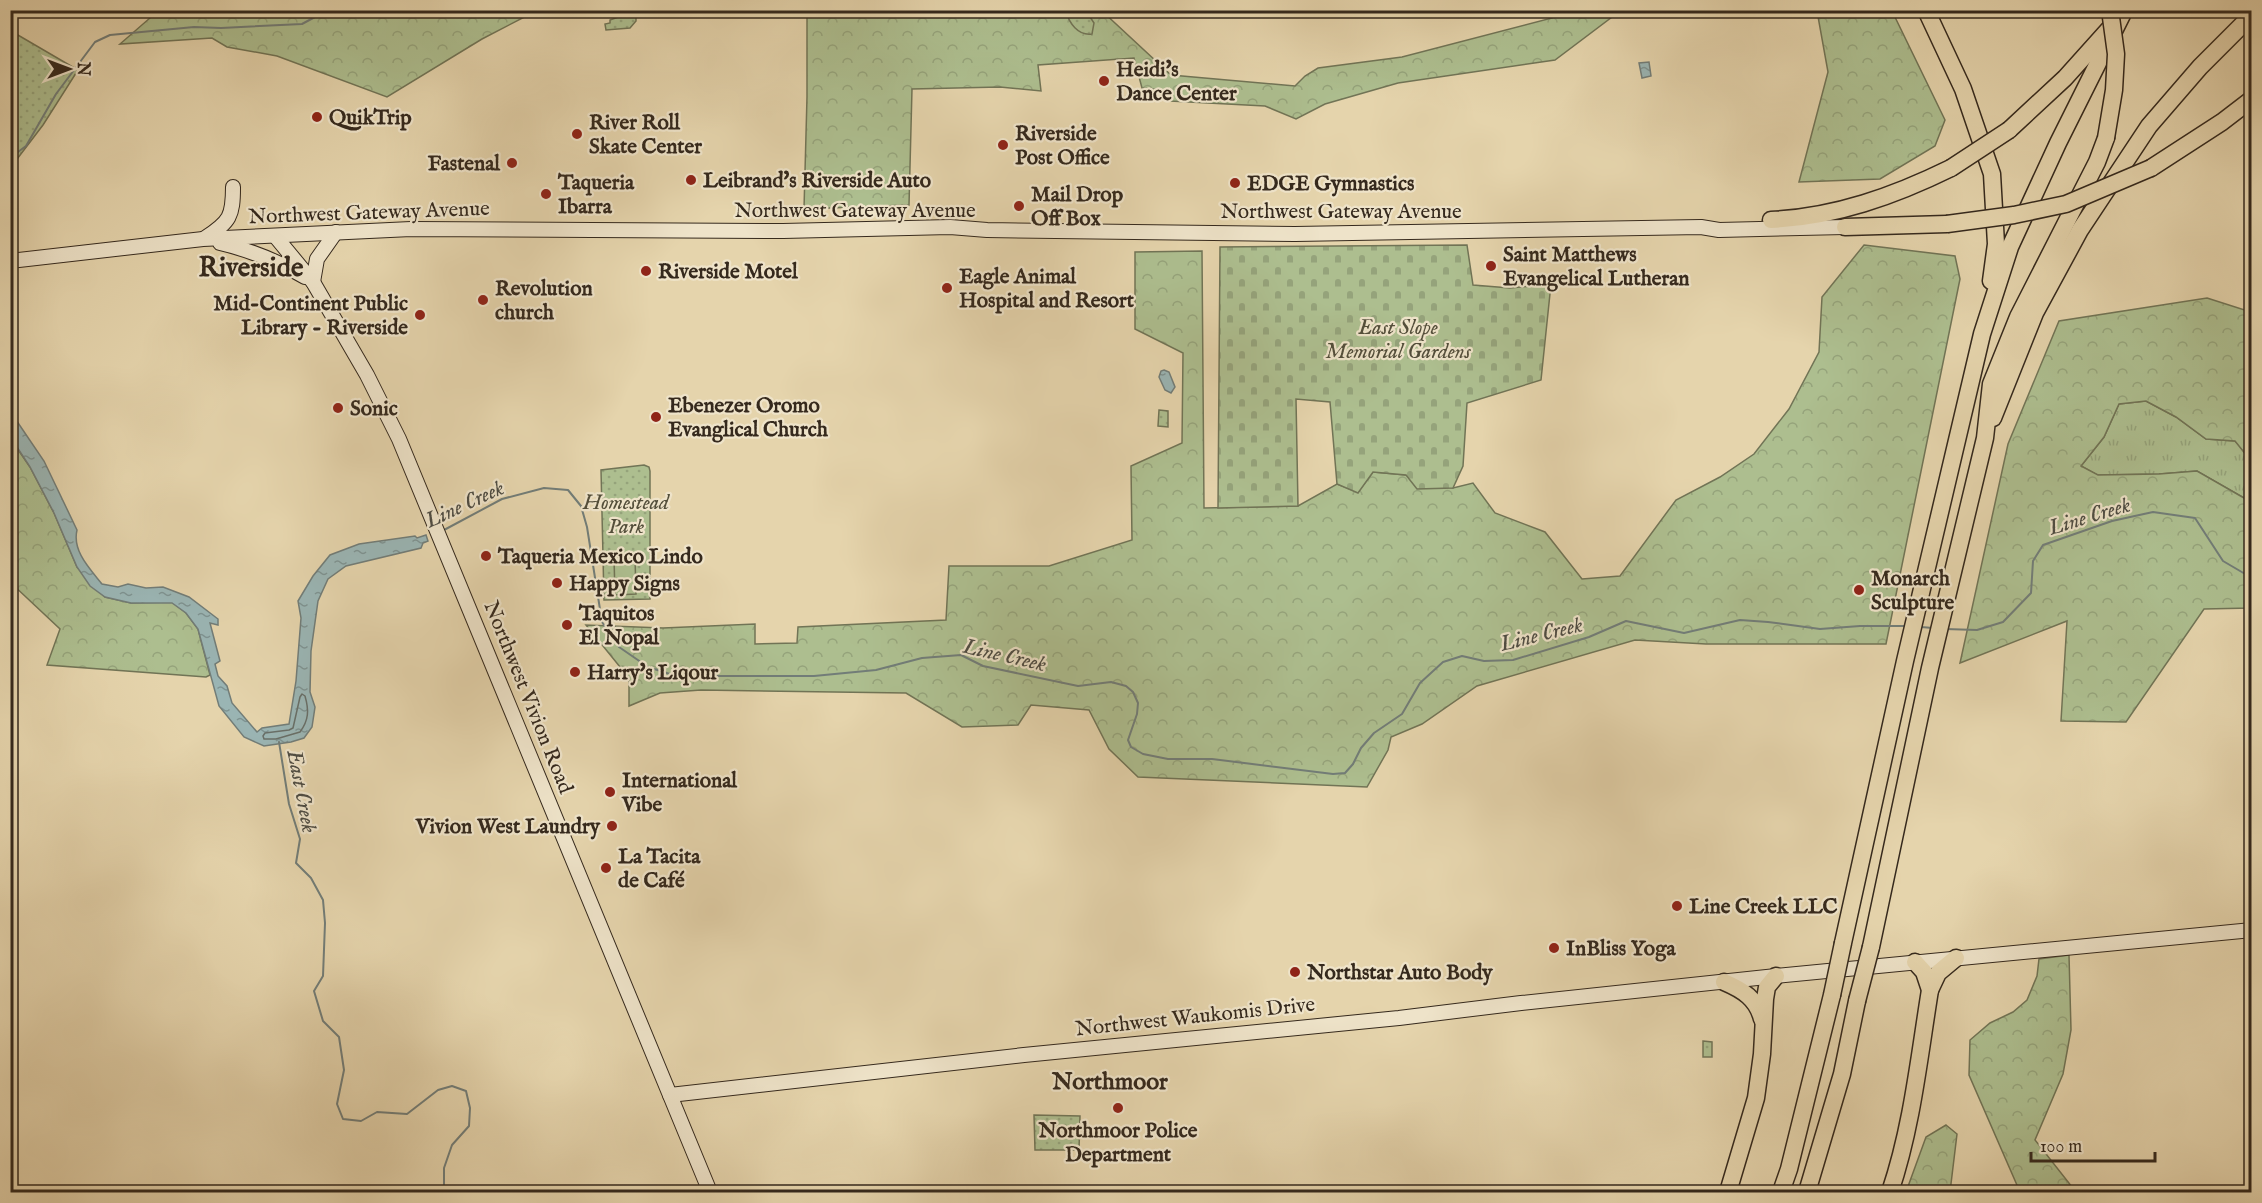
<svg xmlns="http://www.w3.org/2000/svg" width="2262" height="1203" font-family="'IM FELL English',serif">
  <defs>
    <pattern id="grass-tufts" width="24" height="20" patternUnits="userSpaceOnUse" patternTransform="scale(1.5)"><rect width="24" height="20" fill="#adbe8f"/><path d="M3 7l-1-3M5 7V3M7 7l1-3M15 17l-1-3M17 17v-4M19 17l1-3" fill="none" stroke="#95a37b"/></pattern>
    <pattern id="forest-crowns" width="20" height="18" patternUnits="userSpaceOnUse" patternTransform="scale(1.5)"><rect width="20" height="18" fill="#adbe8f"/><path d="M2 6a3 3 0 1 1 6 0M12 15a3 3 0 1 1 6 0" fill="none" stroke="#95a37b"/></pattern>
    <pattern id="cemetery-stones" width="16" height="16" patternUnits="userSpaceOnUse" patternTransform="scale(1.5)"><rect width="16" height="16" fill="#adbe8f"/><path d="M2 7V4a2 2 0 0 1 4 0v3zM10 15v-3a2 2 0 0 1 4 0v3z" fill="#95a37b"/></pattern>
    <pattern id="park-dots" width="8" height="8" patternUnits="userSpaceOnUse" patternTransform="scale(1.5)"><rect width="8" height="8" fill="#adbe8f"/><path d="M2 2h.1M6 6h.1" fill="none" stroke="#95a37b" stroke-width="1.8" stroke-linecap="round"/></pattern>
    <pattern id="water-ripples" width="26" height="14" patternUnits="userSpaceOnUse" patternTransform="scale(1.5)"><rect width="26" height="14" fill="#9ab5b4"/><path d="M2 4q2-2 4 0t4 0M15 11q2-2 4 0t4 0" fill="none" stroke="#7e9392"/></pattern>
  </defs>
  <rect width="100%" height="100%" fill="#e5d4ac"/>
  <filter id="stains"><feTurbulence type="fractalNoise" baseFrequency=".00333" numOctaves="4"/><feColorMatrix values="0 0 0 0 .2 0 0 0 0 .09 0 0 0 0 .02 0 0 0 .5 -.17"/></filter>
  <radialGradient id="worn" r=".72"><stop offset=".6" stop-color="#630" stop-opacity="0"/><stop offset="1" stop-color="#630" stop-opacity=".3"/></radialGradient>
  <path fill="url(#grass-tufts)" stroke="#717456" stroke-width="1.5" d="M2146,401L2176,417L2206,439L2235,441L2240,446L2251,461V502L2197,471L2159,474L2097,475L2081,466L2104,437L2119,404Z"/>
  <g fill="url(#forest-crowns)" stroke="#717456" stroke-width="1.5">
    <path d="M158,11V10L536,11L482,39L387,97L277,56L227,47L212,38L120,44Z"/>
    <path d="M807,11H1102L1171,75L1295,86L1305,76L1318,68L1402,57L1552,18V11H1620L1555,60L1398,83L1325,104L1296,119L1265,106L1170,101L1161,90L1142,88L1134,58L1038,65L1041,91L1000,87L912,89L909,205L804,209L807,97Z"/>
    <path d="M1817,11H1892L1945,120L1935,146L1880,179L1799,182L1828,72Z"/>
    <path d="M1864,245L1955,256L1960,279L1886,644H1706L1635,640L1477,686L1422,724L1391,737L1388,750L1367,787L1138,777L1109,749L1089,710L1031,705L1018,725L962,727L906,693L701,690L660,693L629,706V678L586,625L663,628L755,624V644L797,643L798,627L946,620L949,566H1049L1132,540L1131,466L1182,443L1183,353L1135,329V252L1202,251L1204,508L1298,506L1337,484L1358,492L1373,472L1406,475L1453,488L1473,483L1495,513L1545,532L1582,579L1620,576L1676,500L1720,477L1754,454L1789,409L1819,352L1822,297Z"/>
    <path d="M2207,298L2251,312V461L2235,441L2206,439L2176,417L2146,401L2119,404L2104,437L2081,466L2098,475L2159,474L2197,471L2251,502L2250,525L2251,608L2204,609L2126,722L2061,721L2067,621L1960,663L2008,444L2059,321Z"/>
    <path d="M10,438L30,467L54,513L77,567L105,597L131,603L172,602L186,613L198,629L210,675L206,677L47,665L60,629L11,583Z"/>
    <path d="M2069,955L2071,1030L2063,1074L2035,1140L2076,1192H2020L1969,1075L1970,1040L1990,1023L2013,1012L2027,1000L2037,976L2039,959Z"/>
    <path d="M1946,1125L1957,1134L1950,1192H1906L1926,1137Z"/>
  </g>
  <path fill="url(#cemetery-stones)" stroke="#717456" stroke-width="1.5" d="M1467,245L1473,285L1510,288L1551,284L1541,380L1467,403L1463,466L1453,488L1417,489L1406,475L1373,472L1358,493L1337,484L1330,402L1296,399L1298,506L1218,508L1220,247Z"/>
  <g fill="url(#park-dots)" stroke="#717456" stroke-width="1.5">
    <path d="M1066,11H1086L1094,23L1092,34C1078,36 1069,23 1066,11Z"/>
    <path d="M632,12L636,15V21L630,28L606,30L605,24L610,23V20Z"/>
    <path d="M11,31L78,70L43,125L11,167Z"/>
    <path d="M1159,410L1168,411V427L1158,426Z"/>
    <path d="M644,465L649,467L650,471V599L604,600L601,470Z"/>
    <path d="M1703,1041L1712,1042V1057H1703Z"/>
    <path d="M1034,1115L1080,1116L1079,1150H1035Z"/>
  </g>
  <path fill="#adbe8f" stroke="#717456" stroke-width="1.5" d="M614,557H635L636,594L615,595Z"/>
  <g fill="url(#water-ripples)" stroke="#727d78" stroke-width="1.5">
    <path d="M1649,62L1651,76L1642,78L1639,63Z"/>
    <path d="M1164,370L1169,372L1175,387L1171,393L1165,390L1159,377L1161,371Z"/>
    <path d="M10,411L44,461L77,530C72,551 90,569 102,584L118,587L128,584L146,588L163,587L189,597L218,619V625L210,623L220,661L215,664L218,676L227,686L232,703L257,732L262,728L289,724L296,681L301,618L298,601L313,576L330,555L359,544L415,536L417,538L426,535L428,541L423,543L421,548L346,566L328,579L318,601L311,651L310,692L315,707L312,727L304,738L291,742L264,746L244,737L219,706L198,629L186,613L172,603H131L105,597L90,586L77,567L54,513L30,467L11,438Z"/>
  </g>
  <g fill="none" stroke-linecap="round" stroke-linejoin="round">
    <path stroke="#686f68" stroke-width="1.5" d="M302,694L305,696C309,710 309,720 300,732L276,739H264L263,736L265,733L289,730L293,728L300,697Z"/>
    <g stroke="#727d78" stroke-width="2">
      <path d="M10,158L26,146L56,94L95,42L110,35L194,27L221,28L302,24L328,10"/>
      <path d="M444,530L502,499L544,488L568,490L581,506L587,527L602,622L619,647L648,667L676,676H814L876,670L922,658L961,655L983,666L1078,686L1111,682L1126,686L1133,692L1138,703L1137,714L1128,740L1131,747L1143,754L1168,759H1212L1333,774L1345,773L1353,764L1361,748L1374,733L1402,714L1420,683L1443,662L1462,656L1484,661L1513,660L1589,637L1626,621L1684,633L1740,620L1768,622L1820,629L1860,626H1906"/>
      <path d="M1921,627L1933,628"/>
      <path d="M1945,629L1977,630L2003,622L2031,593L2033,561L2043,545L2112,521L2153,512L2195,518L2223,561L2252,578"/>
      <path d="M279,742L289,804L300,839L296,863L311,878L323,900L325,923L323,976L314,991L323,1021L339,1037L344,1070L337,1104L343,1119L361,1121L377,1112L407,1114L438,1090L452,1086L466,1091L470,1108L469,1126L452,1145L444,1168V1192"/>
    </g>
    <defs>
      <g id="secondary">
        <path d="M275,236L313,282L367,375L399,439L710,1192"/>
        <path d="M205,238C230,222 233,216 233,187"/>
        <path d="M220,243C250,250 279,262 305,277"/>
        <path d="M10,261L203,239L411,229L783,231L950,227L987,230L1295,234L1701,227L1719,230L1845,227"/>
        <path d="M313,282L317,259L336,232"/>
        <path d="M670,1095L1024,1055L1399,1018L1521,1003L1776,976L2252,930"/>
      </g>
      <g id="motorway">
        <path d="M1926,10L1963,89L1992,174L1996,244L1991,281"/>
        <path d="M2009,130L2065,78L2109,29"/>
        <path d="M2151,168L2222,122L2252,99"/>
        <path d="M1771,220C1835,217 1894,196 1951,168"/>
        <path d="M1845,227L1947,224"/>
        <path d="M1993,418L2035,313L2080,230L2149,126L2200,67L2252,15"/>
        <path d="M1843,943L1905,661L1982,334L2010,247L2058,143L2122,15"/>
        <path d="M1871,947L1930,668L1985,438L1991,384L2018,317L2097,162L2106,138"/>
        <path d="M1724,982C1743,990 1757,999 1762,1019"/>
        <path d="M1930,990L1938,973L1956,958"/>
        <path d="M1728,1192L1756,1098L1762,1054L1765,999L1767,987L1776,976"/>
        <path d="M1781,1192L1789,1169L1832,995"/>
        <path d="M1807,1192L1842,1074L1857,1001"/>
        <path d="M1890,1192C1912,1127 1919,1058 1930,990L1924,972L1915,962"/>
      </g>
    </defs>
    <use href="#secondary" stroke="#35291d" stroke-width="16"/>
    <use href="#motorway" stroke="#35291d" stroke-width="19"/>
    <use href="#secondary" stroke="#eee3c9" stroke-width="14"/>
    <use href="#motorway" stroke="#e5d4ac" stroke-width="16"/>
    <defs>
      <g id="motorway-bridge">
        <path d="M2106,138L2114,90L2116,54L2110,10"/>
        <path d="M1951,168L2009,130"/>
        <path d="M1947,224L2014,215L2066,204L2151,168"/>
        <path d="M1832,995L1843,943"/>
        <path d="M1857,1001L1871,947"/>
      </g>
    </defs>
    <use href="#motorway-bridge" stroke="#35291d" stroke-width="19" stroke-linecap="butt"/>
    <use href="#motorway-bridge" stroke="#e5d4ac" stroke-width="16"/>
  </g>
  <g fill="#8f2418" stroke="#eee3c9" stroke-width="2">
    <circle cx="1104" cy="81" r="6"/>
    <circle cx="317" cy="117" r="6"/>
    <circle cx="577" cy="134" r="6"/>
    <circle cx="1003" cy="145" r="6"/>
    <circle cx="512" cy="163" r="6"/>
    <circle cx="691" cy="180" r="6"/>
    <circle cx="1235" cy="183" r="6"/>
    <circle cx="546" cy="194" r="6"/>
    <circle cx="1019" cy="206" r="6"/>
    <circle cx="1491" cy="266" r="6"/>
    <circle cx="646" cy="271" r="6"/>
    <circle cx="947" cy="288" r="6"/>
    <circle cx="483" cy="300" r="6"/>
    <circle cx="420" cy="315" r="6"/>
    <circle cx="338" cy="408" r="6"/>
    <circle cx="656" cy="417" r="6"/>
    <circle cx="486" cy="556" r="6"/>
    <circle cx="557" cy="583" r="6"/>
    <circle cx="1859" cy="590" r="6"/>
    <circle cx="567" cy="625" r="6"/>
    <circle cx="575" cy="672" r="6"/>
    <circle cx="610" cy="792" r="6"/>
    <circle cx="612" cy="826" r="6"/>
    <circle cx="606" cy="868" r="6"/>
    <circle cx="1677" cy="906" r="6"/>
    <circle cx="1554" cy="948" r="6"/>
    <circle cx="1295" cy="972" r="6"/>
    <circle cx="1118" cy="1108" r="6"/>
  </g>
  <g text-anchor="middle" stroke-width="4.5" stroke-linejoin="round" paint-order="stroke">
    <g font-size="21" font-weight="bold" fill="#35291d" stroke="#eee3c9" text-anchor="start">
      <text x="1116" y="76">Heidi's<tspan x="1116" dy="24">Dance Center</tspan></text>
      <text x="329" y="124">QuikTrip</text>
      <text x="589" y="129">River Roll<tspan x="589" dy="24">Skate Center</tspan></text>
      <text x="1015" y="140">Riverside<tspan x="1015" dy="24">Post Office</tspan></text>
      <text x="500" y="170" text-anchor="end">Fastenal</text>
      <text x="703" y="187">Leibrand's Riverside Auto</text>
      <text x="558" y="189">Taqueria<tspan x="558" dy="24">Ibarra</tspan></text>
      <text x="1247" y="190">EDGE Gymnastics</text>
      <text x="1031" y="201">Mail Drop<tspan x="1031" dy="24">Off Box</tspan></text>
      <text x="1503" y="261">Saint Matthews<tspan x="1503" dy="24">Evangelical Lutheran</tspan></text>
      <text x="658" y="278">Riverside Motel</text>
      <text x="959" y="283">Eagle Animal<tspan x="959" dy="24">Hospital and Resort</tspan></text>
      <text x="495" y="295">Revolution<tspan x="495" dy="24">church</tspan></text>
      <text x="408" y="310" text-anchor="end">Mid-Continent Public<tspan x="408" dy="24">Library - Riverside</tspan></text>
      <text x="668" y="412">Ebenezer Oromo<tspan x="668" dy="24">Evanglical Church</tspan></text>
      <text x="350" y="415">Sonic</text>
      <text x="498" y="563">Taqueria Mexico Lindo</text>
      <text x="1871" y="585">Monarch<tspan x="1871" dy="24">Sculpture</tspan></text>
      <text x="569" y="590">Happy Signs</text>
      <text x="579" y="620">Taquitos<tspan x="579" dy="24">El Nopal</tspan></text>
      <text x="587" y="679">Harry's Liqour</text>
      <text x="622" y="787">International<tspan x="622" dy="24">Vibe</tspan></text>
      <text x="600" y="833" text-anchor="end">Vivion West Laundry</text>
      <text x="618" y="863">La Tacita<tspan x="618" dy="24">de Café</tspan></text>
      <text x="1689" y="913">Line Creek LLC</text>
      <text x="1566" y="955">InBliss Yoga</text>
      <text x="1307" y="979">Northstar Auto Body</text>
      <text x="1118" y="1137" text-anchor="middle">Northmoor Police<tspan x="1118" dy="24">Department</tspan></text>
    </g>
    <g font-size="21" fill="#35291d" stroke="#eee3c9">
      <text x="855" y="217">Northwest Gateway Avenue</text>
      <text x="1341" y="218">Northwest Gateway Avenue</text>
      <text transform="translate(369 212) rotate(-2)" y="7">Northwest Gateway Avenue</text>
      <text transform="translate(529 697) rotate(68)" y="7">Northwest Vivion Road</text>
      <text transform="translate(1195 1016) rotate(-6)" y="7">Northwest Waukomis Drive</text>
    </g>
    <g font-size="21" font-style="italic" fill="#534e3a" stroke="#eee3c9">
      <text x="1398" y="334">East Slope<tspan x="1398" dy="24">Memorial Gardens</tspan></text>
      <text x="626" y="509">Homestead<tspan x="626" dy="24">Park</tspan></text>
    </g>
    <g font-size="22" font-style="italic" fill="#4e4c43" stroke="#eee3c9">
      <text transform="translate(464 503) rotate(-25)" y="8">Line Creek</text>
      <text transform="translate(2089 515) rotate(-17)" y="8">Line Creek</text>
      <text transform="translate(1541 633) rotate(-14)" y="8">Line Creek</text>
      <text transform="translate(1005 654) rotate(13)" y="8">Line Creek</text>
      <text transform="translate(303 791) rotate(79)" y="8">East Creek</text>
    </g>
    <g font-size="24" font-weight="bold" fill="#35291d" stroke="#eee3c9">
      <text x="1110" y="1089">Northmoor</text>
    </g>
    <g font-size="27" font-weight="bold" fill="#35291d" stroke="#eee3c9">
      <text x="251" y="276">Riverside</text>
    </g>
  </g>
  <rect width="2262" height="1203" fill="none" stroke="#e5d4ac" stroke-width="36"/>
  <rect x="12" y="12" width="2238" height="1179" fill="none" stroke="#35291d" stroke-width="3"/>
  <rect x="18" y="18" width="2226" height="1167" fill="none" stroke="#35291d" stroke-width="1.5"/>
  <g transform="translate(69 69) rotate(90)" stroke="#eee3c9" stroke-width="4.5" paint-order="stroke">
  <path d="M0-4.5L10 22L0 15L-10 22Z" fill="#35291d"/>
  <text y="-9" font-size="16" font-weight="bold" text-anchor="middle" fill="#35291d">N</text>
  </g>
  <path d="M2031 1152v9h124v-9" fill="none" stroke="#35291d" stroke-width="3"/>
  <text x="2040" y="1152" font-size="18" fill="#35291d" stroke="#eee3c9" stroke-width="4.5" paint-order="stroke">100 m</text>
  <rect width="100%" height="100%" filter="url(#stains)"/>
  <rect width="100%" height="100%" fill="url(#worn)"/>
</svg>
